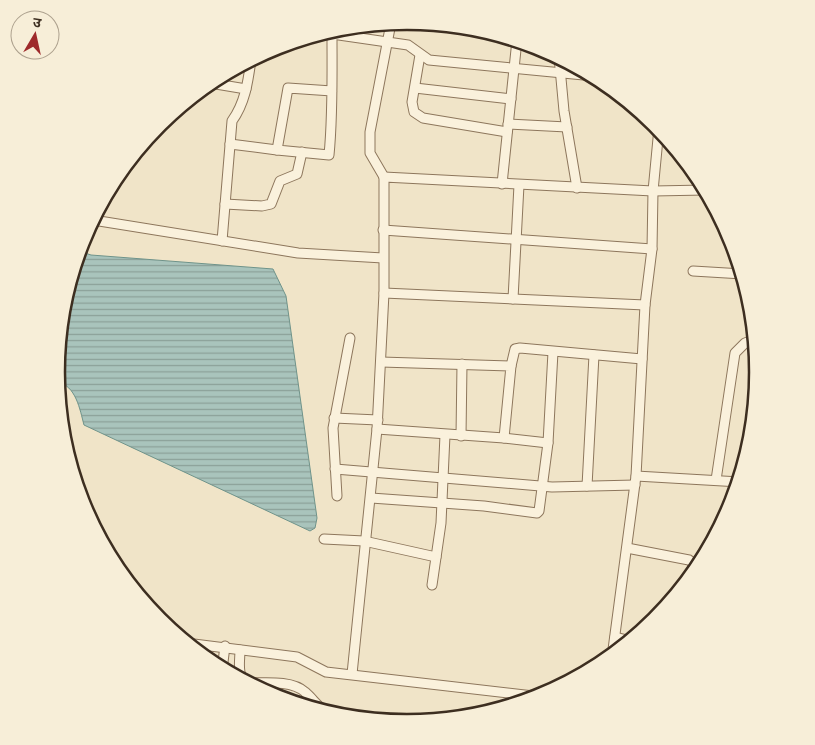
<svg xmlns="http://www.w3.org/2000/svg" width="815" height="745" font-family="'Noto Serif','Noto Sans Devanagari',serif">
  <defs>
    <pattern id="water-rules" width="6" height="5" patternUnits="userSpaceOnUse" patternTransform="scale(1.25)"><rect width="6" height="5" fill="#a9c4bc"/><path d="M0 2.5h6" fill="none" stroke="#8ba098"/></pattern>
  </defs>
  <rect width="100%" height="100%" fill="#f0e4c8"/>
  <path fill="url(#water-rules)" stroke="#6f938a" d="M79,251L91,255L273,269L286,296L317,518L315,528L310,531L84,425C80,410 76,385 57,382L56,372L63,304Z"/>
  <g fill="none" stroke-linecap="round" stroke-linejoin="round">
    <defs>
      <g id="minor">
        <path d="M332,34L408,45L429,60L594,76"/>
        <path d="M420,55L412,102L414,112L423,118L507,132"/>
        <path d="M559,57L564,111L577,188"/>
        <path d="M210,83L246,89"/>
        <path d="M415,88L511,99"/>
        <path d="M332,91L288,88L277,150L329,155C333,115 332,74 332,34V30"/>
        <path d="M508,124L567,127"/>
        <path d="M230,144L277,150"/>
        <path d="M384,177L370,153V132L391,23"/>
        <path d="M502,184L517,40"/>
        <path d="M225,204L262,206L271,204L280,181L297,174L302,152"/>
        <path d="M93,220L298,253L383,258"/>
        <path d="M383,230L652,249"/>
        <path d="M222,241L232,121C245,103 248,82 251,60"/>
        <path d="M693,271L743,274"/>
        <path d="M513,299L519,185"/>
        <path d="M645,305L384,293V177L653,191L706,190"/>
        <path d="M381,362L511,366L504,438"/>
        <path d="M511,366L515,349L520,348L642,359"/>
        <path d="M334,418L378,420"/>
        <path d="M377,429L504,438L548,443"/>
        <path d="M461,436L462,364"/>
        <path d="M335,469L552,487L635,485"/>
        <path d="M636,476L740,482"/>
        <path d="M716,480L735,353L745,343L755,339"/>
        <path d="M587,486L594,355"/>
        <path d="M337,496L333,428L350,338"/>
        <path d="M371,498L484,506L537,513L539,511L548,443L553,352"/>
        <path d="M324,539L364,541L436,557"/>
        <path d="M627,548L689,560L693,563L691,578"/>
        <path d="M432,585L441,523L445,435"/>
        <path d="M615,637L631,641"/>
        <path d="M186,643L297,657L326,672L542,697"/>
        <path d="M240,650C240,662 236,677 248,683C265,683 292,680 305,692C313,699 318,707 328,714"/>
        <path d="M612,657L636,476L645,305L652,249L653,191L659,128"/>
        <path d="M222,670L225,646"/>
        <path d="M352,674L377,429L384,293"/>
      </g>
    </defs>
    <use href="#minor" stroke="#8d765c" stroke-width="11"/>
    <use href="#minor" stroke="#faf1dc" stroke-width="9"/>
  </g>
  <path d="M0 0H815V745H0ZM65 372a342 342 0 1 1 684 0a342 342 0 1 1-684 0Z" fill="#f7eed8" fill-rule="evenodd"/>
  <path fill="none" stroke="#3d2e20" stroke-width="2.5" d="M65 372a342 342 0 1 1 684 0a342 342 0 1 1-684 0Z"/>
  <g transform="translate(35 35) rotate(9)"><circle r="24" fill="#f7eed8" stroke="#ada18e"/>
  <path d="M0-4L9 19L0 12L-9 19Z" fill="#9e2a2b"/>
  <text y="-8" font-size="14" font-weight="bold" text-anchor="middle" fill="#3d2e20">उ</text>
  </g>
</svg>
